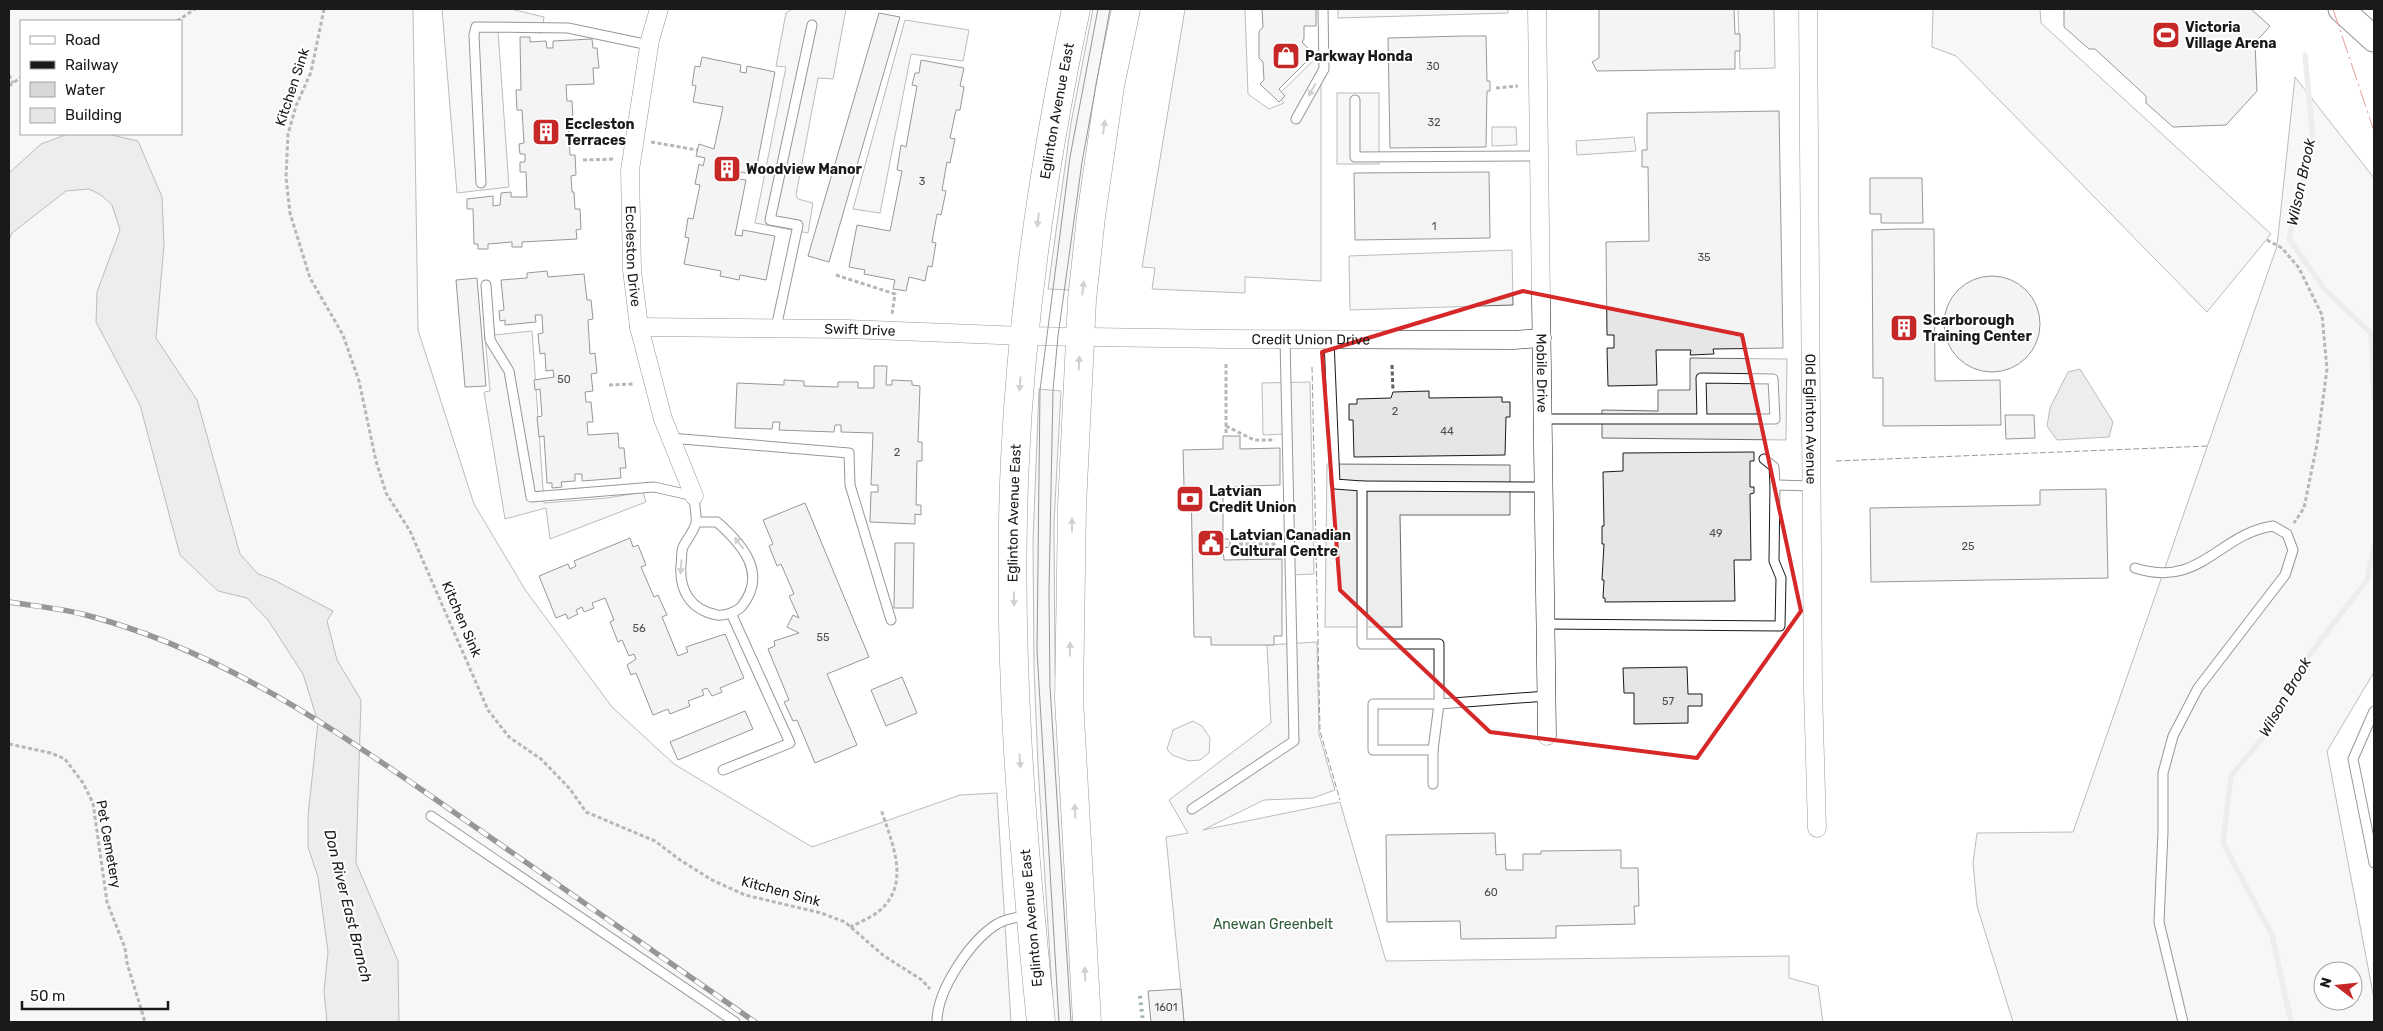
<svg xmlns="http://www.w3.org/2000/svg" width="2383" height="1031" font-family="Rubik,sans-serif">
  <rect width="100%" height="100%" fill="#fff"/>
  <g fill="#ededed" stroke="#6a6a6a" fill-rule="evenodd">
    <path d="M9,9H413L418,330L474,504L526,591L612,707L674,764L812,847L960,795L997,793L1011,1022H9ZM21,21H181V134H21Z"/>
    <path d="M442,9H511L544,17L542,33L498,31L509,187L457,193Z"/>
    <path d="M792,9H846L833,79L818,78L796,195L798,199L813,203L808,233L755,223L786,67L776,66L786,13Z"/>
    <path d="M1093,9H1116L1071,290L1048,289L1071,123Z"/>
    <path d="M1185,9H1245L1248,94L1269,109L1284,103L1278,95L1317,57L1321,69V281L1245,277V293L1152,289L1155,268L1142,267Z"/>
    <path d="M1338,9H1508V13L1338,18Z"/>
    <path d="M1738,9H1774L1775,68L1740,69Z"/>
    <path d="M1933,9H2040L2041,23L2271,234L2207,312L1956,56L1932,47Z"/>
    <path d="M905,20L969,30L963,61L911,54L880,213L853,209Z"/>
    <path d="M2295,77L2374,178V672L2327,751L2374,999V1022H2013L1977,906L1973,863L1977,833L2073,832L2277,246ZM2323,971H2353V1001H2323Z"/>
    <rect x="1337" y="93" width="42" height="71"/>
    <path d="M1492,127H1516L1517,145L1492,146Z"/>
    <path d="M1634,137L1636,151L1577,155L1576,141Z"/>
    <path d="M1512,250L1513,305L1350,310L1349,256Z"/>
    <path d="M532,331L544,503L607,498L643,492L646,502L550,539L546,508L505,519L484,392L490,391L485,336Z"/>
    <path d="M1690,358L1787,359L1786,440L1602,438V410L1658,411V390H1690Z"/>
    <path d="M1310,382L1314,574L1290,575L1287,434L1263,435L1262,383Z"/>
    <path d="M1039,389L1061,391L1054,523L1055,669L1075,1022H1054L1038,766L1034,669L1033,541Z"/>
    <path d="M1327,464L1510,465V515H1400L1402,627H1325Z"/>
    <path d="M1317,642L1319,734L1335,790L1313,798L1264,800L1203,830L1340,802L1386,961L1789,956V978L1818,986L1823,1022H1184L1166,837L1188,833L1169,800L1271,723L1267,645Z"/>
    <path d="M1193,721L1202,726L1210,738L1209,753L1200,760L1189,761L1172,755L1167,749L1173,730Z"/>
  </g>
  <g fill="#d7d7d7" stroke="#6a6a6a">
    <path d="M68,134H107L138,141L162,197L164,245L156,338L197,400L240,554L258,574L272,579L333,611L327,621L337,660L361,700L356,863L398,961L399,1022H327L324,991L328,952L318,877L308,847V816L318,722L303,674L268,620L247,598L218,591L180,555L140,405L96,322L97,292L120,230L112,205L101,195L89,189L66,191L12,233L9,240V173L41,144Z"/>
    <path d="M2080,369L2113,422L2109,437L2057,440L2047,426L2050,408L2068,372Z"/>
  </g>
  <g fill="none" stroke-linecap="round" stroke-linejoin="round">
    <g stroke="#d7d7d7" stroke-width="5.5">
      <path d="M2305,55L2313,140L2289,239L2325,290L2371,333L2374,398"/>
      <path d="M2291,1022L2272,935L2223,843L2231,776L2264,736L2304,662L2367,580L2374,546"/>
    </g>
  </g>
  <g fill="#e6e6e6" stroke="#1a1a1a">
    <path d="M1262,9H1316V26H1304V39L1302,42L1314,54L1279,89L1285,96L1279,102L1260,84L1264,80L1263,62L1259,58V32L1263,27Z"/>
    <path d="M1599,9H1734L1735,34H1740V51H1735V69L1597,71L1592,62L1599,58Z"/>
    <path d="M2064,9H2251L2270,26L2255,43L2257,91L2226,125L2173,127L2146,103V96L2095,49H2089L2064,27Z"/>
    <path d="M879,13L900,17L829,262L808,256Z"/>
    <path d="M1464,36H1486L1487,81H1490V91H1487L1486,147L1390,148L1388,38Z"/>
    <path d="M520,37H530V42L546,41L547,48H553V41L592,39L593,48H597L599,68H593L594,84L566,85L567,101H572L573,121H568L570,155H575L576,175L571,176L572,192H574L575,209H580L581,229L576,230L577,239L522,242V247H512V242L488,244V249H478V244H474L473,209H467V199L493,196V206L500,205L501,193L511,192V197H527L526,172H520V162H525V154H520L519,144L524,143L522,110H517L516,90H521Z"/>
    <path d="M702,57L741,65L740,72L746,73L747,66L775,72L755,175L741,172L739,179L746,180L735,235L742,236L743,230L775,236L766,280L740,275L739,280L720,276L721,271L684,264L689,238L685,237L688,218L693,219L700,185L695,184L699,164L703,166L705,158L696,156L699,144L714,149L723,107L693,102L696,86L692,85L695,66L700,67Z"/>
    <path d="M921,60L964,68L960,86L964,87L960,110H956L950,138L955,139L950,163L947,162L942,190L946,191L941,215L937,214L932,242L936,243L932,267L928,266L925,281L909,277L906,291L893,289L895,280L864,274L865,270L849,267L857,225L890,231L902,171L897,170L901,145L906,147L917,86L912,85L915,73H919Z"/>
    <path d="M1779,111L1783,348L1713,349L1714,354L1690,355L1691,350H1656L1657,385L1608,386L1607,348H1614V335H1607L1606,242L1649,241L1648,167H1642V150H1647V113Z"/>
    <path d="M1489,172L1490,238L1355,240L1354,173Z"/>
    <path d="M1870,178H1922L1923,223H1881V214H1870Z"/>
    <path d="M1899,229H1934L1935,381L2000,380L2001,425L1883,426V378H1873L1872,230Z"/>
    <path d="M547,271L548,277L584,274L587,300H591L593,319L588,320L590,354L595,353L597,373L591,374L593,391L585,392L586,402H591L593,422H587L588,435L618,433L619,448H624L626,468H620L621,478L582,481V474H575V481L561,482L562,487L552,488V483H547L544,436L539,437L537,417L542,416L540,389L535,390L534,380L554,377L553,370L546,371L545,353L540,354L538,334L543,333L542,315H535L536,322L505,325V320L500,321L499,311L504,310L501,280L527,278V273Z"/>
    <circle cx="1992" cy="324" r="48"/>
    <path d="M477,278L486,386L465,387L456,280Z"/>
    <path d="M874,366H887L886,385H892V380L912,381V385L920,386L918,442H922V461H917L916,505H921V515L915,514V524L870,522L871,492H878V485H871L873,433L841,432V425H835L834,432L779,430L780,422H773L772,429L735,428L737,383L784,385V380L804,381V386L838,387V382H858V388H874Z"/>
    <path d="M1429,391V398L1502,397V402H1510V417H1506L1505,455L1354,457L1353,420H1349V404H1357V399L1391,398L1393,392Z"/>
    <path d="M2005,415H2034L2035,438L2006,439Z"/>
    <path d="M1223,436H1240V449L1280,448V485L1223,487V539H1230V547L1223,548L1224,560L1282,559V636H1274V645H1211V637H1194L1191,486H1184L1183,450L1223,449Z"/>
    <path d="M1754,452V461H1750V487H1754V493L1750,494L1751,560H1734L1735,601L1605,602V598H1603L1604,580H1602L1604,544H1602V526H1604L1603,472L1623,471V453Z"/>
    <path d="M2106,489L2108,578L1871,582L1870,508L2040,505V490Z"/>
    <path d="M805,503L869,657L827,674L857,745L815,763L797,720L793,721L784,702L789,700L768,649L775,646L774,641L799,633L787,627L793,615L799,618L789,596L794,594L781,564L777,566L769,546L773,544L763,520Z"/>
    <path d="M630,538L633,547L638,545L646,565L641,567L654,597L658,595L667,615L662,617L678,656L688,652L686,647L725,634L744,678L720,688L722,692L712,696L707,688L702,690L704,695L688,701L690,706L670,714L668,709L653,715L636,673L631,675L627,665L636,659L634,654L629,656L622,640L618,642L610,622L614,620L605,598L592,603L594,608L584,612L582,607L576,610L578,614L568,619L566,614L556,618L539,576L568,564L570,569L576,566L574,561Z"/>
    <path d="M895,543H914L913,608H894Z"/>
    <path d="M1687,667L1688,694H1702V706H1688V723L1634,724V693H1624L1623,668Z"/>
    <path d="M902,677L917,713L886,726L871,690Z"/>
    <path d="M745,711L753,729L678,760L670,742Z"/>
    <path d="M1495,833L1496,855L1505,854L1506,870H1523V854H1541V851L1621,850V868H1638L1639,906H1634L1635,924L1556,926V938L1461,939L1460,921L1387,922L1386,835Z"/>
    <path d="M1181,989L1184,1022H1151L1148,991Z"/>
  </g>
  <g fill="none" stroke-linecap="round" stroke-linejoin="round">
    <defs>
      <g id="lane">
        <path d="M1355,100V157L1539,156"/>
        <path d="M1296,119L1324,69L1323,9"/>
        <path d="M481,183L474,35L476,27L568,28L649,45"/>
        <path d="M486,285L490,340L509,371L531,497L654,487L694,496C694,504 697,515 696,523C694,531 687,539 683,547C681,552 682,559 681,565C679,591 691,610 717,615C725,616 737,612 742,606C768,573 742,544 717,522H696"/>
        <path d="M776,328L798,225L770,220L812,25"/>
        <path d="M1329,340L1335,484L1362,486"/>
        <path d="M1543,419H1775L1773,379L1701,378L1702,419"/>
        <path d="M670,438L849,453L850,485L891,620"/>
        <path d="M1764,459L1774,467L1775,485"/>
        <path d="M2135,568C2201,589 2218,534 2273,526L2287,534L2293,550L2285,575L2198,688L2173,736L2163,773V832L2159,922L2183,1022"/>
        <path d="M1546,624L1780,626L1781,578L1774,561L1775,485L1811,486"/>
        <path d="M2374,711L2353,759L2374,863"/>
        <path d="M1433,750L1439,704L1547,696"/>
        <path d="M723,770L790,743L731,613"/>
        <path d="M1433,784V750H1373V704H1439V644H1362V486L1543,487"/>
        <path d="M1192,809L1294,741L1285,339"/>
        <path d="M431,816L735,1022"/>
        <path d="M937,1022C937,990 970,941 997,924C1006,919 1017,917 1027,916"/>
      </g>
      <g id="street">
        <path id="s1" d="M659,9L650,40L630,170L632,270L639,327L663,419L694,496"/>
        <path id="s2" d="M1537,9L1547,736"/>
        <path id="s3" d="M1808,9L1813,689L1817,828"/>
        <path id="s4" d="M639,327L847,329L1024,336L1226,339L1514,340L1542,338"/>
      </g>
      <path id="secondary" d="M2341,9L2374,39"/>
      <g id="primary">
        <path id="s5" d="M1041,1022C1022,836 1006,647 1015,460C1022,308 1045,157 1076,9"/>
        <path d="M1087,1022L1069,699L1072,506L1082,300L1091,217L1110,86L1126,9"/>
      </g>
    </defs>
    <use href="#lane" stroke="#1a1a1a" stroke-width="11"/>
    <use href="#street" stroke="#1a1a1a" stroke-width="19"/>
    <use href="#secondary" stroke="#1a1a1a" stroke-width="27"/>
    <use href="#primary" stroke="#1a1a1a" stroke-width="29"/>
    <g stroke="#5f5f5f" stroke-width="3" stroke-dasharray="4 2.5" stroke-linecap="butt">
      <path d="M324,9L311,72L296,106L288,134L286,177L290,213L310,278L343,335L359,381L376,461L386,493L410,531L488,710L509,737L541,759L570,789L586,812L655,841L680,860L712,880L745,895L821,913L845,922L884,956L922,980L930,989"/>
      <path d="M177,21L195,9"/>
      <path d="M9,75L13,83"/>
      <path d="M9,86L21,77"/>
      <path d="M1496,88L1518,86"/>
      <path d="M651,142L697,150"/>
      <path d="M583,160L615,159"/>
      <path d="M2267,240L2282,248L2299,268L2322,315L2327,369L2317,444L2304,508L2294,523"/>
      <path d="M836,275L895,294L892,314"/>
      <path d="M1392,365L1393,391"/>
      <path d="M609,385L635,384"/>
      <path d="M1226,426L1254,440H1275"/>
      <path d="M1226,433V363"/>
      <path d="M1239,544H1277"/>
      <path d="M9,744L51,753L65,759L83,783L93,803L107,902L125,948L127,963L145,1022"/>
      <path d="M850,927C862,921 878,915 886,904C909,877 890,838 881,809"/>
    </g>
    <use href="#lane" stroke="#fff" stroke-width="9"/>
    <use href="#street" stroke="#fff" stroke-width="18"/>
    <use href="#secondary" stroke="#fff" stroke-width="25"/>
    <use href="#primary" stroke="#fff" stroke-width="28"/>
    <g stroke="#1a1a1a" stroke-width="1">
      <path d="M1059,1022L1037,651L1040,390L1070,157L1098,9"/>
      <path d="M1071,1022L1050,687L1049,591L1053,390L1058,336L1082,162L1110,9"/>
    </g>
    <defs>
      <path id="rail" d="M9,602C33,606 58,608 82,614C232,652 358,746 484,833C574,896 664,959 755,1022"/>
    </defs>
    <use href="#rail" stroke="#1a1a1a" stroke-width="5.5"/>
    <use href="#rail" stroke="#fff" stroke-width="4" stroke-dasharray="11" stroke-linecap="butt"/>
    <path stroke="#2b5a34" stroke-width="4" stroke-dasharray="2.5 4" stroke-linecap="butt" d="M1140,996L1143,1022"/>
    <g stroke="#1a1a1a" stroke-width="1" stroke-dasharray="6 2.5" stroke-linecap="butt">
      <path d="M1312,367L1320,731L1340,800"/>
      <path d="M1836,461L2208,446"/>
    </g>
    <path stroke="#c62828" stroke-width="1" stroke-dasharray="18 4 2.5 4" stroke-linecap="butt" d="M2333,9L2374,131"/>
  </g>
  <defs><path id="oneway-solid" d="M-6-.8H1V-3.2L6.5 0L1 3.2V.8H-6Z" transform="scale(1.25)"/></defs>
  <g fill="#989898">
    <use href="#oneway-solid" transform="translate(1312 90) rotate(119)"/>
    <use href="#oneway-solid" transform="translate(1104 127) rotate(-82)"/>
    <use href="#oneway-solid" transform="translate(1038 220) rotate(97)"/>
    <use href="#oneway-solid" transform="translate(1083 288) rotate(-84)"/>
    <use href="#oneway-solid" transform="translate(1079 363) rotate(-87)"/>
    <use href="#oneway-solid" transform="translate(1020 384) rotate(94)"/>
    <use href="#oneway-solid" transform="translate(1072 525) rotate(-90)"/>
    <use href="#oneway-solid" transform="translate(739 543) rotate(-129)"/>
    <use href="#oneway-solid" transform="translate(681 567) rotate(94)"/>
    <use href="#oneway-solid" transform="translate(1014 599) rotate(89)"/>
    <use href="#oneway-solid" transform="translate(1070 649) rotate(-89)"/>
    <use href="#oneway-solid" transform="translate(1020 761) rotate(86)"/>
    <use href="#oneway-solid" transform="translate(1075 811) rotate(-93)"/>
    <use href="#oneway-solid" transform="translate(1085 974) rotate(-93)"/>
  </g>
  <path d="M0 0H2383V1031H0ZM1523,291L1742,335L1801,611L1697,758L1490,732L1340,590L1322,352Z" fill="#fff" fill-opacity=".55" fill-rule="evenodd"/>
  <path fill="none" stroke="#d62828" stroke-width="4" stroke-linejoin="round" d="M1523,291L1742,335L1801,611L1697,758L1490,732L1340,590L1322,352Z"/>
  <defs>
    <symbol id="stadium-square" viewBox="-11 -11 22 22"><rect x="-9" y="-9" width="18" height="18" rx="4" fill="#c62828" stroke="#fff"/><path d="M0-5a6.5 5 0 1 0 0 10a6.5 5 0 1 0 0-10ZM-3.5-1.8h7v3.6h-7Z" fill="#fff"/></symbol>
    <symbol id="shop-square" viewBox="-11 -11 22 22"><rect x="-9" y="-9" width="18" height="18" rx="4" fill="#c62828" stroke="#fff"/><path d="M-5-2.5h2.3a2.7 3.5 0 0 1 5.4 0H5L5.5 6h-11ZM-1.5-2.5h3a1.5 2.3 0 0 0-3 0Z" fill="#fff"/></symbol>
    <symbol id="building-square" viewBox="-11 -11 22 22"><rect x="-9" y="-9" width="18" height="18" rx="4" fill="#c62828" stroke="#fff"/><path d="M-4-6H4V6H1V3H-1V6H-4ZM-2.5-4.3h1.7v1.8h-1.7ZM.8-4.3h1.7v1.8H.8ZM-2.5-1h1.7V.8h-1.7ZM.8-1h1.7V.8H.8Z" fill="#fff"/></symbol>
    <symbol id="bank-square" viewBox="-11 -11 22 22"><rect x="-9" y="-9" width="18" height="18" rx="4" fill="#c62828" stroke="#fff"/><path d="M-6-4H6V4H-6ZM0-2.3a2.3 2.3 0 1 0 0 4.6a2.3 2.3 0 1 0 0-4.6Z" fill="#fff"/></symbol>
    <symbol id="civic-square" viewBox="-11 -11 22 22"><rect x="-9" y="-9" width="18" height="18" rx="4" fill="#c62828" stroke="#fff"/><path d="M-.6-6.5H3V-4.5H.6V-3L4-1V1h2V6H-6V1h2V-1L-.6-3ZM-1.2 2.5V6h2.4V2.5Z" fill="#fff"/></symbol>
  </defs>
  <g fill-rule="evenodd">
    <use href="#stadium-square" x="2150" y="19" width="32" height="32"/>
    <use href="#shop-square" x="1270" y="40" width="32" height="32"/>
    <use href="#building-square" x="530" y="116" width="32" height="32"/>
    <use href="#building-square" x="711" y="153" width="32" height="32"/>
    <use href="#building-square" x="1888" y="312" width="32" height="32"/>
    <use href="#bank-square" x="1174" y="483" width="32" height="32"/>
    <use href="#civic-square" x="1195" y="527" width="32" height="32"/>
  </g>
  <g text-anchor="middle" stroke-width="4" stroke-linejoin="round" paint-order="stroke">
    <g font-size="11" fill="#4d4d4d">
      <text x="1433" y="70">30</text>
      <text x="1434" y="126">32</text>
      <text x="922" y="185">3</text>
      <text x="1434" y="230">1</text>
      <text x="1704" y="261">35</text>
      <text x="564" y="383">50</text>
      <text x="1395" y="415">2</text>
      <text x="1447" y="435">44</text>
      <text x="897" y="456">2</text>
      <text x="1716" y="537">49</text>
      <text x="1968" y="550">25</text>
      <text x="639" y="632">56</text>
      <text x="823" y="641">55</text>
      <text x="1668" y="705">57</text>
      <text x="1491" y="896">60</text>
      <text x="1166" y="1011">1601</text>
    </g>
    <g font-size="14" font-weight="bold" fill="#1a1a1a" stroke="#fff" text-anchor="start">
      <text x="2185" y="32">Victoria<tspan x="2185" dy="16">Village Arena</tspan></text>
      <text x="1305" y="61">Parkway Honda</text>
      <text x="565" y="129">Eccleston<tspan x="565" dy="16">Terraces</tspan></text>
      <text x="746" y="174">Woodview Manor</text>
      <text x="1923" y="325">Scarborough<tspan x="1923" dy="16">Training Center</tspan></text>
      <text x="1209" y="496">Latvian<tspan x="1209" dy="16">Credit Union</tspan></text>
      <text x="1230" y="540">Latvian Canadian<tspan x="1230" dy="16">Cultural Centre</tspan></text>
    </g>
    <g font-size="14" fill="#1a1a1a" stroke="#fff">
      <text transform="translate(292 87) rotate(-72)" y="5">Kitchen Sink</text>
      <text dy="5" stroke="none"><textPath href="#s5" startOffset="915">Eglinton Avenue East</textPath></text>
      <text dy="5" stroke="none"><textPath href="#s1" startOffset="250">Eccleston Drive</textPath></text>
      <text dy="5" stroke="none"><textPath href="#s4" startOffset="221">Swift Drive</textPath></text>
      <text dy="5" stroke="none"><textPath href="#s4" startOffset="672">Credit Union Drive</textPath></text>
      <text dy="5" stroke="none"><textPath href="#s2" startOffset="364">Mobile Drive</textPath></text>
      <text dy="5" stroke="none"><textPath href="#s3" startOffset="410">Old Eglinton Avenue</textPath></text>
      <text dy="5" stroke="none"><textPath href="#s5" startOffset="510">Eglinton Avenue East</textPath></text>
      <text transform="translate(462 619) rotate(67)" y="5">Kitchen Sink</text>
      <text transform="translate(109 844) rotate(80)" y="5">Pet Cemetery</text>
      <text transform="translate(781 891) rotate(15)" y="5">Kitchen Sink</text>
      <text transform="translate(1031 918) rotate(-95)" y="5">Eglinton Avenue East</text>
    </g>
    <g font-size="14" fill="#2b5a34" stroke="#fff">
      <text x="1273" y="929">Anewan Greenbelt</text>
    </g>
    <g font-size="15" font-style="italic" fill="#1a1a1a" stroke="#fff">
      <text transform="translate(2301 182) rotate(-78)" y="5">Wilson Brook</text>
      <text transform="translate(2285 697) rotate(-60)" y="5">Wilson Brook</text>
      <text transform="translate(348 906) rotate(76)" y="5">Don River East Branch</text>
    </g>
  </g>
  <rect width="2383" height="1031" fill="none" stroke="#1a1a1a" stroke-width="20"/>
  <rect x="20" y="20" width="162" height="115" fill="#ffffff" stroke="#a3a3a3"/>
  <rect x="30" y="36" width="25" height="8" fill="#ffffff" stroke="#a3a3a3"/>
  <text x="65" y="45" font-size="15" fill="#1a1a1a">Road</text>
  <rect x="30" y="61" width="25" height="8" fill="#1a1a1a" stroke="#a3a3a3"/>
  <text x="65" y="70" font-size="15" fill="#1a1a1a">Railway</text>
  <rect x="30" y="82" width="25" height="15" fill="#d7d7d7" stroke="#a3a3a3"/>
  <text x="65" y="95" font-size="15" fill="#1a1a1a">Water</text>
  <rect x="30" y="108" width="25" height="15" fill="#e6e6e6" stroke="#a3a3a3"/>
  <text x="65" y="120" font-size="15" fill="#1a1a1a">Building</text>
  <g transform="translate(2338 986) rotate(286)"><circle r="24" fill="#ffffff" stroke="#a3a3a3"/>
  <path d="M0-4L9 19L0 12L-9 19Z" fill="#c62828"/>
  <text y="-8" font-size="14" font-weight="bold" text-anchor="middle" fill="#1a1a1a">N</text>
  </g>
  <path d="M22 1001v8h146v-8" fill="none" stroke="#1a1a1a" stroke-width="2.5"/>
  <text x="30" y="1001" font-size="15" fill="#1a1a1a" stroke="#ffffff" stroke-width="4" paint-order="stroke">50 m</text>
</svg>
